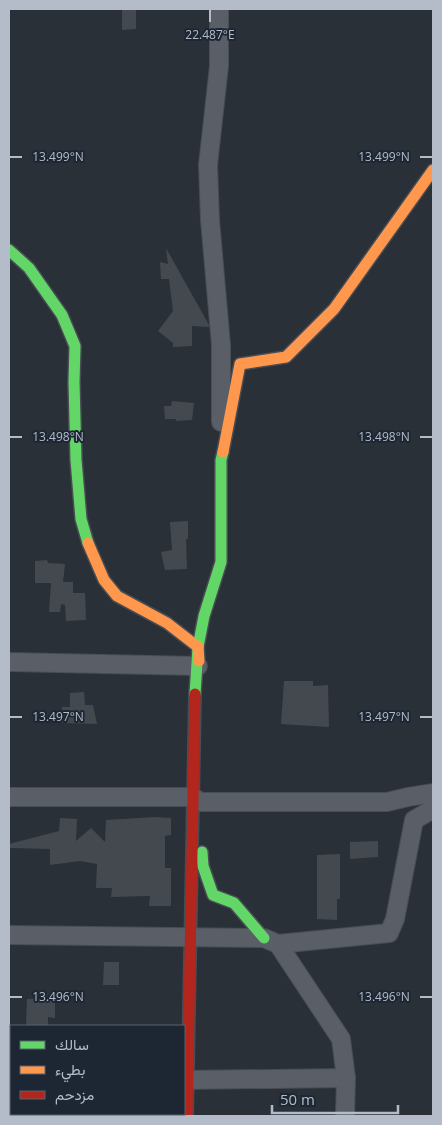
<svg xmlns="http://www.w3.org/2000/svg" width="442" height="1125" font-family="'Open Sans',Vazirmatn,sans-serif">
  <rect width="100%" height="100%" fill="#2a3038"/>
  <g fill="#444950">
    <path d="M122,9H136V29L122,30Z"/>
    <path d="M166,248L209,325V327L192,326V346L173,347V343L158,331L173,311L169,279H161L160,262L168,264Z"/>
    <path d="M172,401L194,403L192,420L176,421V419H165L164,406H171Z"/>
    <path d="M188,521V539H186L187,569L165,570L161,552L172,550L170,522Z"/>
    <path d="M47,560L48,563L65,564L63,582H73V593H85L86,620L66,621L65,605L61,604L60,612H49L51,583H35V561Z"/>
    <path d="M284,681H313V686L328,685L329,727L281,724Z"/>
    <path d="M84,692L85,705H93L97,724L62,723V707H70V693Z"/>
    <path d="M156,817L171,818V835L165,836V868H171V906H149L150,896L111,897L112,888H96L97,864L80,861L50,865V849L9,848V844L59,831L60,818L77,819L76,841L91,828L105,842L106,820Z"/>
    <path d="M378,841V857L350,859V842Z"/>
    <path d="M340,854V899H337V920L317,919V855Z"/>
    <path d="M104,962H119V985H103Z"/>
    <path d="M27,999H55V1018L48,1017V1026H26Z"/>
  </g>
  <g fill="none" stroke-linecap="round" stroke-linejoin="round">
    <defs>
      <g id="street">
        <path d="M219,9V66L208,165L210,220L221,345V422"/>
        <path d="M9,662L198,666"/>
        <path d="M9,797H193L200,802H387L408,797L433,793"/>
        <path d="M9,935L264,938L278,944L341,1039L346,1078L345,1116"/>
        <path d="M278,944L389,933L395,919L414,820L433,809"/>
        <path d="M9,1078H11"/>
        <path d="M184,1080L346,1078"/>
      </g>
      <g id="fast">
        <path d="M9,250L29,268L62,315L75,346L74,382L76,460L81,519L88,543"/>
        <path d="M195,694L198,647L204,616L221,562V460L223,452"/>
        <path d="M202,852L203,866L213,895L234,903L264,938"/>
      </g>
      <g id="slow">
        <path d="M223,452L240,364L286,357L334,309L433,170"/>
        <path d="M88,543L104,580L117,596L167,623L198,647L199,661"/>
      </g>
      <path id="jam" d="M187,1116L195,694"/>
    </defs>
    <use href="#street" stroke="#484c53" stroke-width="20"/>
    <use href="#fast" stroke="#484c53" stroke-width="14"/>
    <use href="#slow" stroke="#484c53" stroke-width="14"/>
    <use href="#jam" stroke="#484c53" stroke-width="14"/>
    <use href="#street" stroke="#5a5e66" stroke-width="18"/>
    <use href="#fast" stroke="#63d668" stroke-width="11"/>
    <use href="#slow" stroke="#ff974d" stroke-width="11"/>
    <use href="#jam" stroke="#b3261e" stroke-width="11"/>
  </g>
  <path fill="none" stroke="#b4bcc9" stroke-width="2" d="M210,10V22M10,157H22M420,157H432M10,437H22M420,437H432M10,717H22M420,717H432M10,997H22M420,997H432"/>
  <g font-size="12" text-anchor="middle" fill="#b4bcc9" stroke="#1d2633" stroke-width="4" stroke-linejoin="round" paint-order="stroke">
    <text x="210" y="39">22.487°E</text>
    <text x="58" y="161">13.499°N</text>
    <text x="384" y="161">13.499°N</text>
    <text x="58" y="441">13.498°N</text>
    <text x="384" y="441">13.498°N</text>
    <text x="58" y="721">13.497°N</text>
    <text x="384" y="721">13.497°N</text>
    <text x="58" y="1001">13.496°N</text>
    <text x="384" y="1001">13.496°N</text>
  </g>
  <rect width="442" height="1125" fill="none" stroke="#b4bcc9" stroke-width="20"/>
  <rect x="10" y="1025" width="175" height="90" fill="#1d2633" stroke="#59626f"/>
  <rect x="20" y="1041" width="25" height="8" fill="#63d668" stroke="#59626f"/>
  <text x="55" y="1050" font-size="15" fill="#b4bcc9">سالك</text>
  <rect x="20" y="1066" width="25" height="8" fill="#ff974d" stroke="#59626f"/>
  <text x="55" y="1075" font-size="15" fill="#b4bcc9">بطيء</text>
  <rect x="20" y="1091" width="25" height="8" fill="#b3261e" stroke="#59626f"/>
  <text x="55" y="1100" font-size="15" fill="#b4bcc9">مزدحم</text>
  <path d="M272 1105v8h126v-8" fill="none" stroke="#b4bcc9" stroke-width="2.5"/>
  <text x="280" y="1105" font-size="15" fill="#b4bcc9" stroke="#1d2633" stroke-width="4" paint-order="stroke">50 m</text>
</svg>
